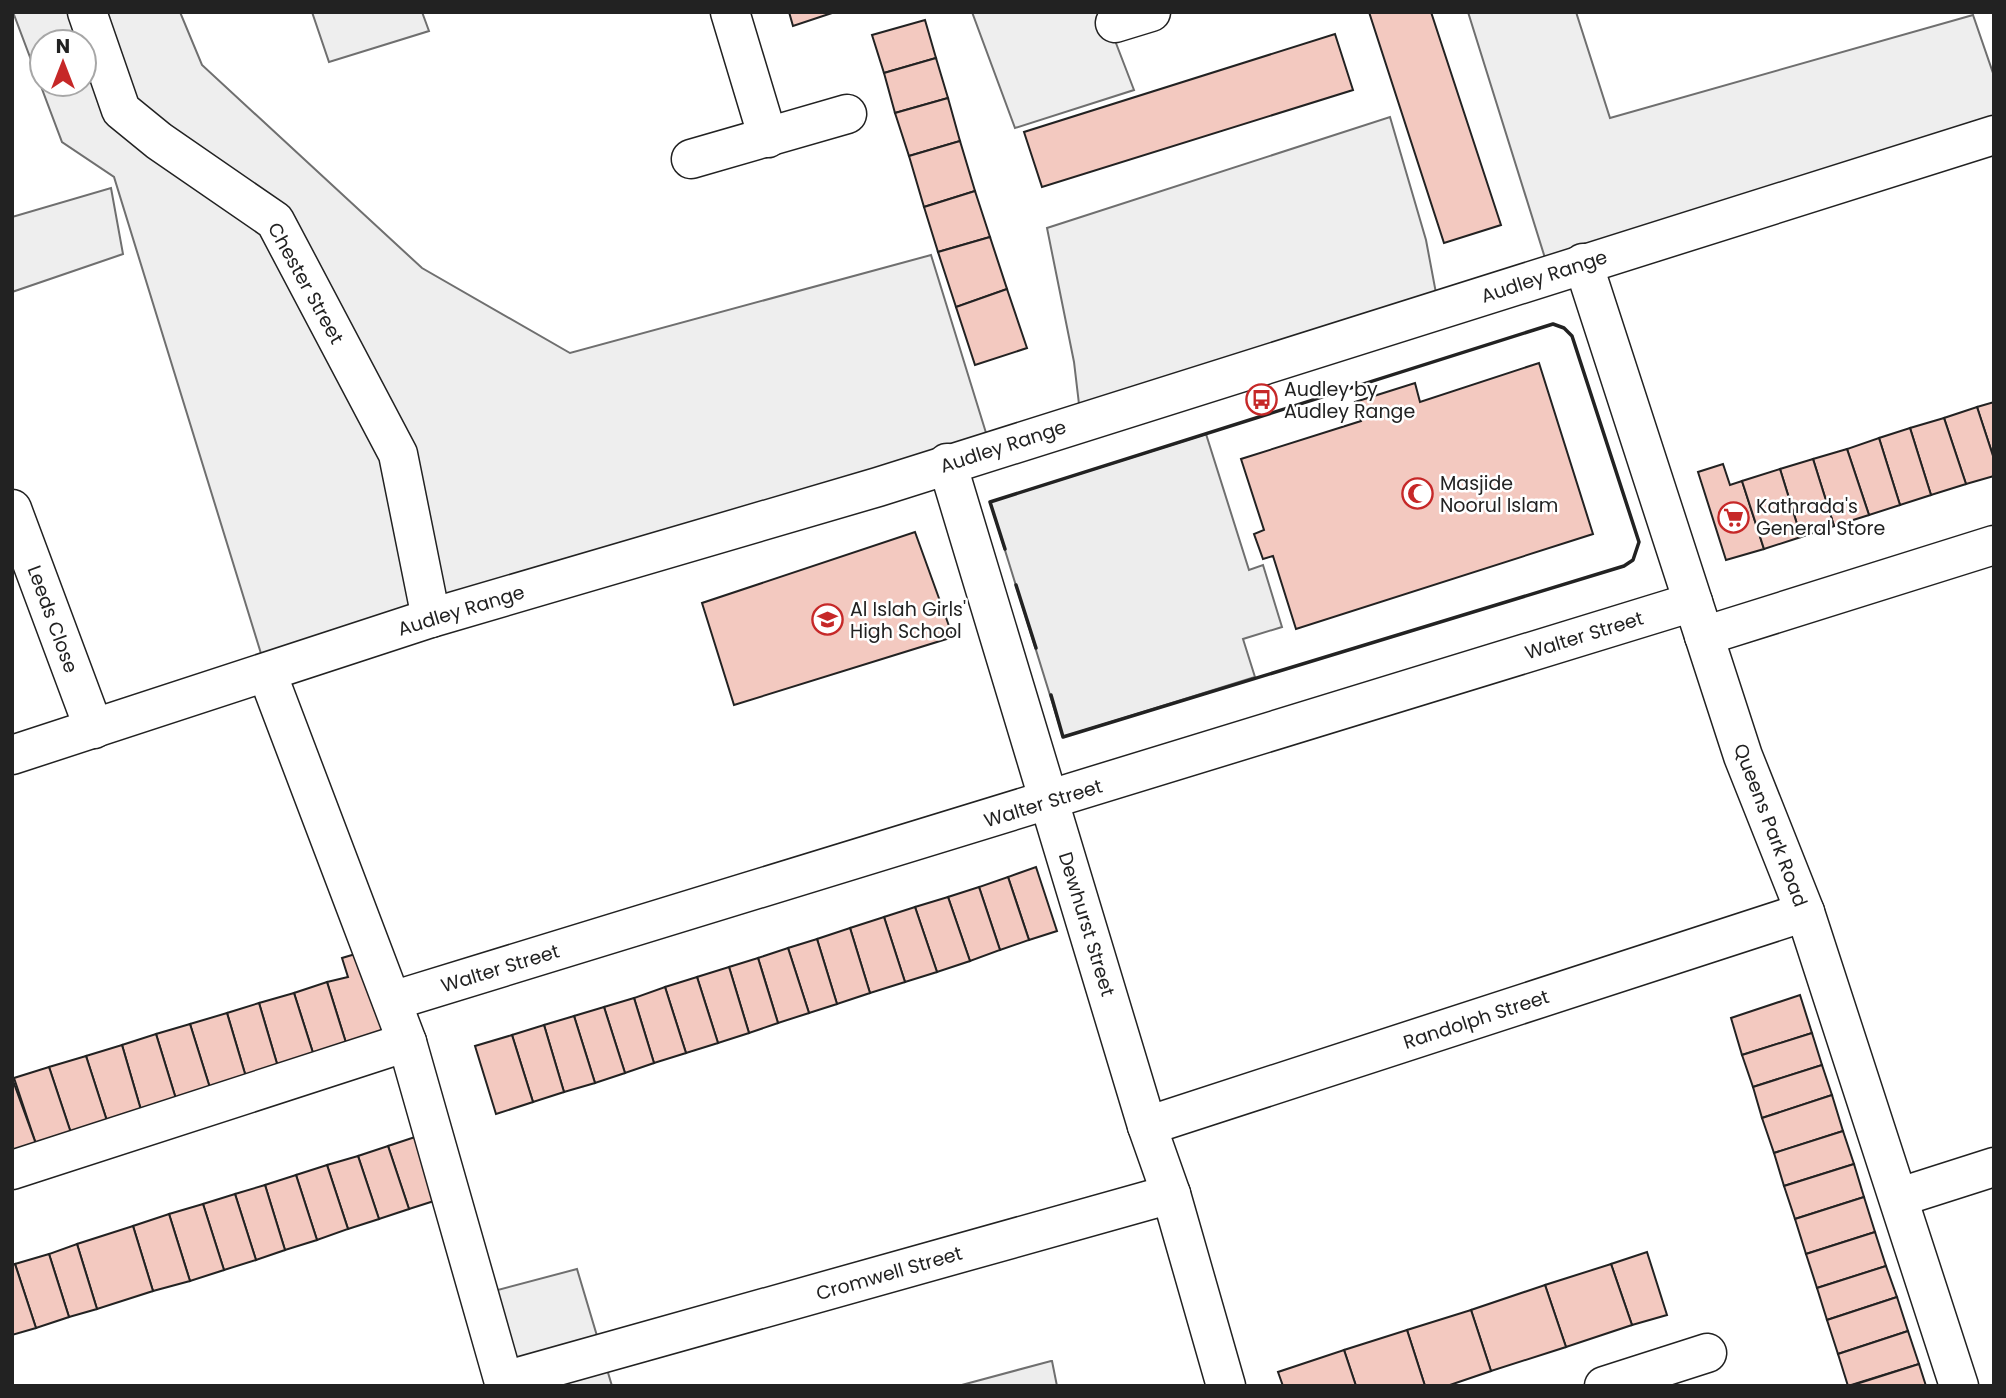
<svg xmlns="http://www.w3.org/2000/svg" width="2006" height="1398" font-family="Poppins,sans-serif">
  <rect width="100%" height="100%" fill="#fff"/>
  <g fill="#eee" stroke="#6f6f6f" stroke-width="2" fill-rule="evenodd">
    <path d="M13,12H180L202,65L422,268L570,353L931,255L991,449L267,673L114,177L62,142ZM42,42H84V84H42Z"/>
    <path d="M312,12H422L429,31L329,62Z"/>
    <path d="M972,12H1104L1134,90L1015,128Z"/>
    <path d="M1468,12H1576L1610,118L1973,15L1994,76V135L1550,274Z"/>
    <path d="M1390,117L1426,240L1439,309L1081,421L1074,362L1047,228Z"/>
    <path d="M111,188L123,254L12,292V217Z"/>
    <path d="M577,1269L612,1386H506L479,1295Z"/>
  </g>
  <g fill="#ededed" stroke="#6f6f6f" stroke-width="2">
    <path d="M1206,434L1249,570L1263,565L1282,627L1243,639L1255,677L1063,737L990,502Z"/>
    <path d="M1052,1361L1057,1386H958L1051,1361Z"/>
  </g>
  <g fill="#f3c9c0" stroke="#222" stroke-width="2">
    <path d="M789,12H835L793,26Z"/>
    <path d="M1369,12H1431L1501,225L1444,243Z"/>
    <path d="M925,20L936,58L884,73L872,35Z"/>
    <path d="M1335,34L1353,90L1042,187L1024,132Z"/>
    <path d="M936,58L948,98L895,113L884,73Z"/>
    <path d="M948,98L960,141L909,156L895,113Z"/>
    <path d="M960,141L975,191L924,207L909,156Z"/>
    <path d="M975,191L990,237L938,252L924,207Z"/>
    <path d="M990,237L1007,289L956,307L938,252Z"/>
    <path d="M1007,289L1027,348L975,365L956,307Z"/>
    <path d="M1539,363L1593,534L1296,629L1273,556L1263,559L1254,534L1264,530L1241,459L1361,421L1355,402L1415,383L1420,402Z"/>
    <path d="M1994,402V459L1977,407Z"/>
    <path d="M1977,407L1994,459V476L1966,484L1944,418Z"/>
    <path d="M1944,418L1966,484L1931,495L1910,428Z"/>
    <path d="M1910,428L1931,495L1900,505L1879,438Z"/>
    <path d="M1879,438L1900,505L1869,515L1847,449Z"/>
    <path d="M1847,449L1869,515L1834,526L1813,459Z"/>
    <path d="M1813,459L1834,526L1801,537L1780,469Z"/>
    <path d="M1723,464L1730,485L1742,481L1764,549L1726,560L1698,472Z"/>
    <path d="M1780,469L1801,537L1764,549L1742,481Z"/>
    <path d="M915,532L953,637L734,705L702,603Z"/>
    <path d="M1036,867L1057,931L1029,940L1008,877Z"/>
    <path d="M1008,877L1029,940L1000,950L979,887Z"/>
    <path d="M979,887L1000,950L970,961L948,897Z"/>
    <path d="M948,897L970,961L937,972L915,907Z"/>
    <path d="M915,907L937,972L905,982L884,917Z"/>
    <path d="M884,917L905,982L870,993L850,928Z"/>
    <path d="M850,928L870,993L837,1004L817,939Z"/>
    <path d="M817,939L837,1004L809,1013L788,948Z"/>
    <path d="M788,948L809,1013L778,1023L758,958Z"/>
    <path d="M362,952L387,1033L347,1046L327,982L348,977L342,958Z"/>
    <path d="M758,958L778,1023L749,1033L729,967Z"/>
    <path d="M729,967L749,1033L718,1043L697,977Z"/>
    <path d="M697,977L718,1043L686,1053L665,987Z"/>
    <path d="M327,982L347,1046L314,1056L294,993Z"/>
    <path d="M665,987L686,1053L654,1063L634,998Z"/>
    <path d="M294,993L314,1056L278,1067L259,1003Z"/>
    <path d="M1800,995L1812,1033L1742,1055L1731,1018Z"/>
    <path d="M634,998L654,1063L625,1073L604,1007Z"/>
    <path d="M259,1003L278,1067L246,1077L227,1013Z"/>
    <path d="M604,1007L625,1073L595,1083L574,1016Z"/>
    <path d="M227,1013L246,1077L210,1088L190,1024Z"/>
    <path d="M574,1016L595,1083L564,1092L544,1025Z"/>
    <path d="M190,1024L210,1088L176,1099L156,1034Z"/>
    <path d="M544,1025L564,1092L533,1102L512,1035Z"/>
    <path d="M1812,1033L1822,1065L1753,1087L1742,1055Z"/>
    <path d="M156,1034L176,1099L141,1110L122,1045Z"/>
    <path d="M512,1035L533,1102L496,1114L475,1046Z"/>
    <path d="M122,1045L141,1110L107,1121L86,1056Z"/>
    <path d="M86,1056L107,1121L71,1133L49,1067Z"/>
    <path d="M1822,1065L1832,1095L1762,1118L1753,1087Z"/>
    <path d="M49,1067L71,1133L36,1144L14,1078Z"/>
    <path d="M12,1078L36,1144L12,1151Z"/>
    <path d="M1832,1095L1843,1131L1774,1153L1762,1118Z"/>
    <path d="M1843,1131L1854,1164L1784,1186L1774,1153Z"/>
    <path d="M415,1137L437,1200L409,1209L388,1146Z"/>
    <path d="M388,1146L409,1209L379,1219L358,1156Z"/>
    <path d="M358,1156L379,1219L348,1229L327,1165Z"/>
    <path d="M1854,1164L1864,1197L1795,1219L1784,1186Z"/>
    <path d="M327,1165L348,1229L317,1240L296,1175Z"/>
    <path d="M296,1175L317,1240L285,1250L265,1185Z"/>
    <path d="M265,1185L285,1250L256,1260L235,1194Z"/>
    <path d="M235,1194L256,1260L224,1270L203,1204Z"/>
    <path d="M1864,1197L1875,1232L1806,1254L1795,1219Z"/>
    <path d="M203,1204L224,1270L190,1281L169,1214Z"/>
    <path d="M169,1214L190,1281L153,1291L133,1226Z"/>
    <path d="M133,1226L153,1291L97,1309L77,1244Z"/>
    <path d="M1875,1232L1886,1266L1817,1288L1806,1254Z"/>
    <path d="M77,1244L97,1309L69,1317L49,1254Z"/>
    <path d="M1647,1252L1667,1315L1632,1325L1611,1264Z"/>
    <path d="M49,1254L69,1317L36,1328L15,1264Z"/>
    <path d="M15,1264L36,1328L12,1335V1265Z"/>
    <path d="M1611,1264L1632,1325L1566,1347L1545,1285Z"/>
    <path d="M1886,1266L1897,1297L1827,1320L1817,1288Z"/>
    <path d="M1545,1285L1566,1347L1491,1371L1471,1310Z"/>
    <path d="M1897,1297L1908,1331L1838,1354L1827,1320Z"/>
    <path d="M1471,1310L1491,1371L1447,1386H1425L1407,1330Z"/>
    <path d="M1407,1330L1425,1386H1356L1344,1350Z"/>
    <path d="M1908,1331L1919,1364L1848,1386L1838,1354Z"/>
    <path d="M1344,1350L1356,1386H1283L1278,1372Z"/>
    <path d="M1919,1364L1926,1386H1850Z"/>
  </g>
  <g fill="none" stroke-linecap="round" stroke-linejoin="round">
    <defs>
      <g id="minor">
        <path d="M87,12L121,110L159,141L275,221L398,454L431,618"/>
        <path d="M730,12L768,138"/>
        <path d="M1115,23L1151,12"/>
        <path d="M691,159L847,114"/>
        <path d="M1583,263L1743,756L1805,912L1959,1386"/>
        <path d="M947,463L1147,1126L1171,1194L1226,1386"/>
        <path d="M12,509L94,729"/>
        <path d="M1704,636L1994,545"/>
        <path d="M267,673L407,1042L505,1386"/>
        <path d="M12,755L431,618L878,487L1994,135"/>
        <path d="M392,1001L1693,602"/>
        <path d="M1147,1126L1805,912"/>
        <path d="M12,1170L407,1042"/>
        <path d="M1900,1197L1994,1167"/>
        <path d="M504,1381L1171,1194"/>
        <path d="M1604,1386L1707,1353"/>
      </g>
    </defs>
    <use href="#minor" stroke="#222" stroke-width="41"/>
    <use href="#minor" stroke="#fff" stroke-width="38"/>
    <g stroke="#222" stroke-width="3.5">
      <path d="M1005,549L990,502L1553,324L1564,328L1572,336L1639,542L1633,560L1624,566L1063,737L1051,695"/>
      <path d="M1016,585L1036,648"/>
    </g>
  </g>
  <defs>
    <symbol id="bus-ring" viewBox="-11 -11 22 22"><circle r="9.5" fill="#fff" stroke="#c62828" stroke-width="1.5"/><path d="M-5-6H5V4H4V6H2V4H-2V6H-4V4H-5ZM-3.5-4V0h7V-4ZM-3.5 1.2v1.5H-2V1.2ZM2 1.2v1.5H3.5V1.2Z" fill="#c62828"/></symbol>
    <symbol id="mosque-ring" viewBox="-11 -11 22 22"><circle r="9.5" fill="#fff" stroke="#c62828" stroke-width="1.5"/><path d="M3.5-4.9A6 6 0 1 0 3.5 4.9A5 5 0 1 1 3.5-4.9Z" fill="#c62828"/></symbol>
    <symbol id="supermarket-ring" viewBox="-11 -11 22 22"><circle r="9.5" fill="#fff" stroke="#c62828" stroke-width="1.5"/><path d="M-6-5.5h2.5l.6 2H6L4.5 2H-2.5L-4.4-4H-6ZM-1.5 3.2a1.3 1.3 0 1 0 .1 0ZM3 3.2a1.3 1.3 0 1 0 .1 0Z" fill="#c62828"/></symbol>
    <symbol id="school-ring" viewBox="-11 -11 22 22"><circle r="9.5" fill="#fff" stroke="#c62828" stroke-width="1.5"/><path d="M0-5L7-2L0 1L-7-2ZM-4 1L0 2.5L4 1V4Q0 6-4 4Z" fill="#c62828"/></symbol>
  </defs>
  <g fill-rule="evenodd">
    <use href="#bus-ring" x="1244" y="382" width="35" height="35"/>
    <use href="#mosque-ring" x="1400" y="476" width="35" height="35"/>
    <use href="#supermarket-ring" x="1716" y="500" width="35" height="35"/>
    <use href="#school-ring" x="810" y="602" width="35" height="35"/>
  </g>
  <g text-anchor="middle" stroke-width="5" stroke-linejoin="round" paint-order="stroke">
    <g font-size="19" fill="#222" stroke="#fff">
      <text transform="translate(1544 276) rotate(-18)" y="7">Audley Range</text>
      <text transform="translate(306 283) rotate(61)" y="7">Chester Street</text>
      <text transform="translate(1003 446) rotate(-18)" y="7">Audley Range</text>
      <text transform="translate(461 610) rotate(-17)" y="7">Audley Range</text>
      <text transform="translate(53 619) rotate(70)" y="7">Leeds Close</text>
      <text transform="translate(1584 635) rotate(-17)" y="7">Walter Street</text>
      <text transform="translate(1043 803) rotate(-17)" y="7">Walter Street</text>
      <text transform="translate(1771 825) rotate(69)" y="7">Queens Park Road</text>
      <text transform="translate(1087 924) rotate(73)" y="7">Dewhurst Street</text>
      <text transform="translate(500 968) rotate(-17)" y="7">Walter Street</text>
      <text transform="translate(1476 1019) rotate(-18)" y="7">Randolph Street</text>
      <text transform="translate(889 1273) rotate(-16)" y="7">Cromwell Street</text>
    </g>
    <g font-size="19" fill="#222" stroke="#fff" text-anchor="start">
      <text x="1284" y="396">Audley by<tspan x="1284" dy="22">Audley Range</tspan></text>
      <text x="1440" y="490">Masjide<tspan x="1440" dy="22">Noorul Islam</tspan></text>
      <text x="1756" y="513">Kathrada's<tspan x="1756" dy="22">General Store</tspan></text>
      <text x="850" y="616">Al Islah Girls'<tspan x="850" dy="22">High School</tspan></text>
    </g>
  </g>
  <rect width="2006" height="1398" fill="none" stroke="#222222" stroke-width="28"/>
  <g transform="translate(63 63)"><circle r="33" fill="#ffffff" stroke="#a7a7a7" stroke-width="2"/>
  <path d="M0-5L12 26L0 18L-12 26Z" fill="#c62828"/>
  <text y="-10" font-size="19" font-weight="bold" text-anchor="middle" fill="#222222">N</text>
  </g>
</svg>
